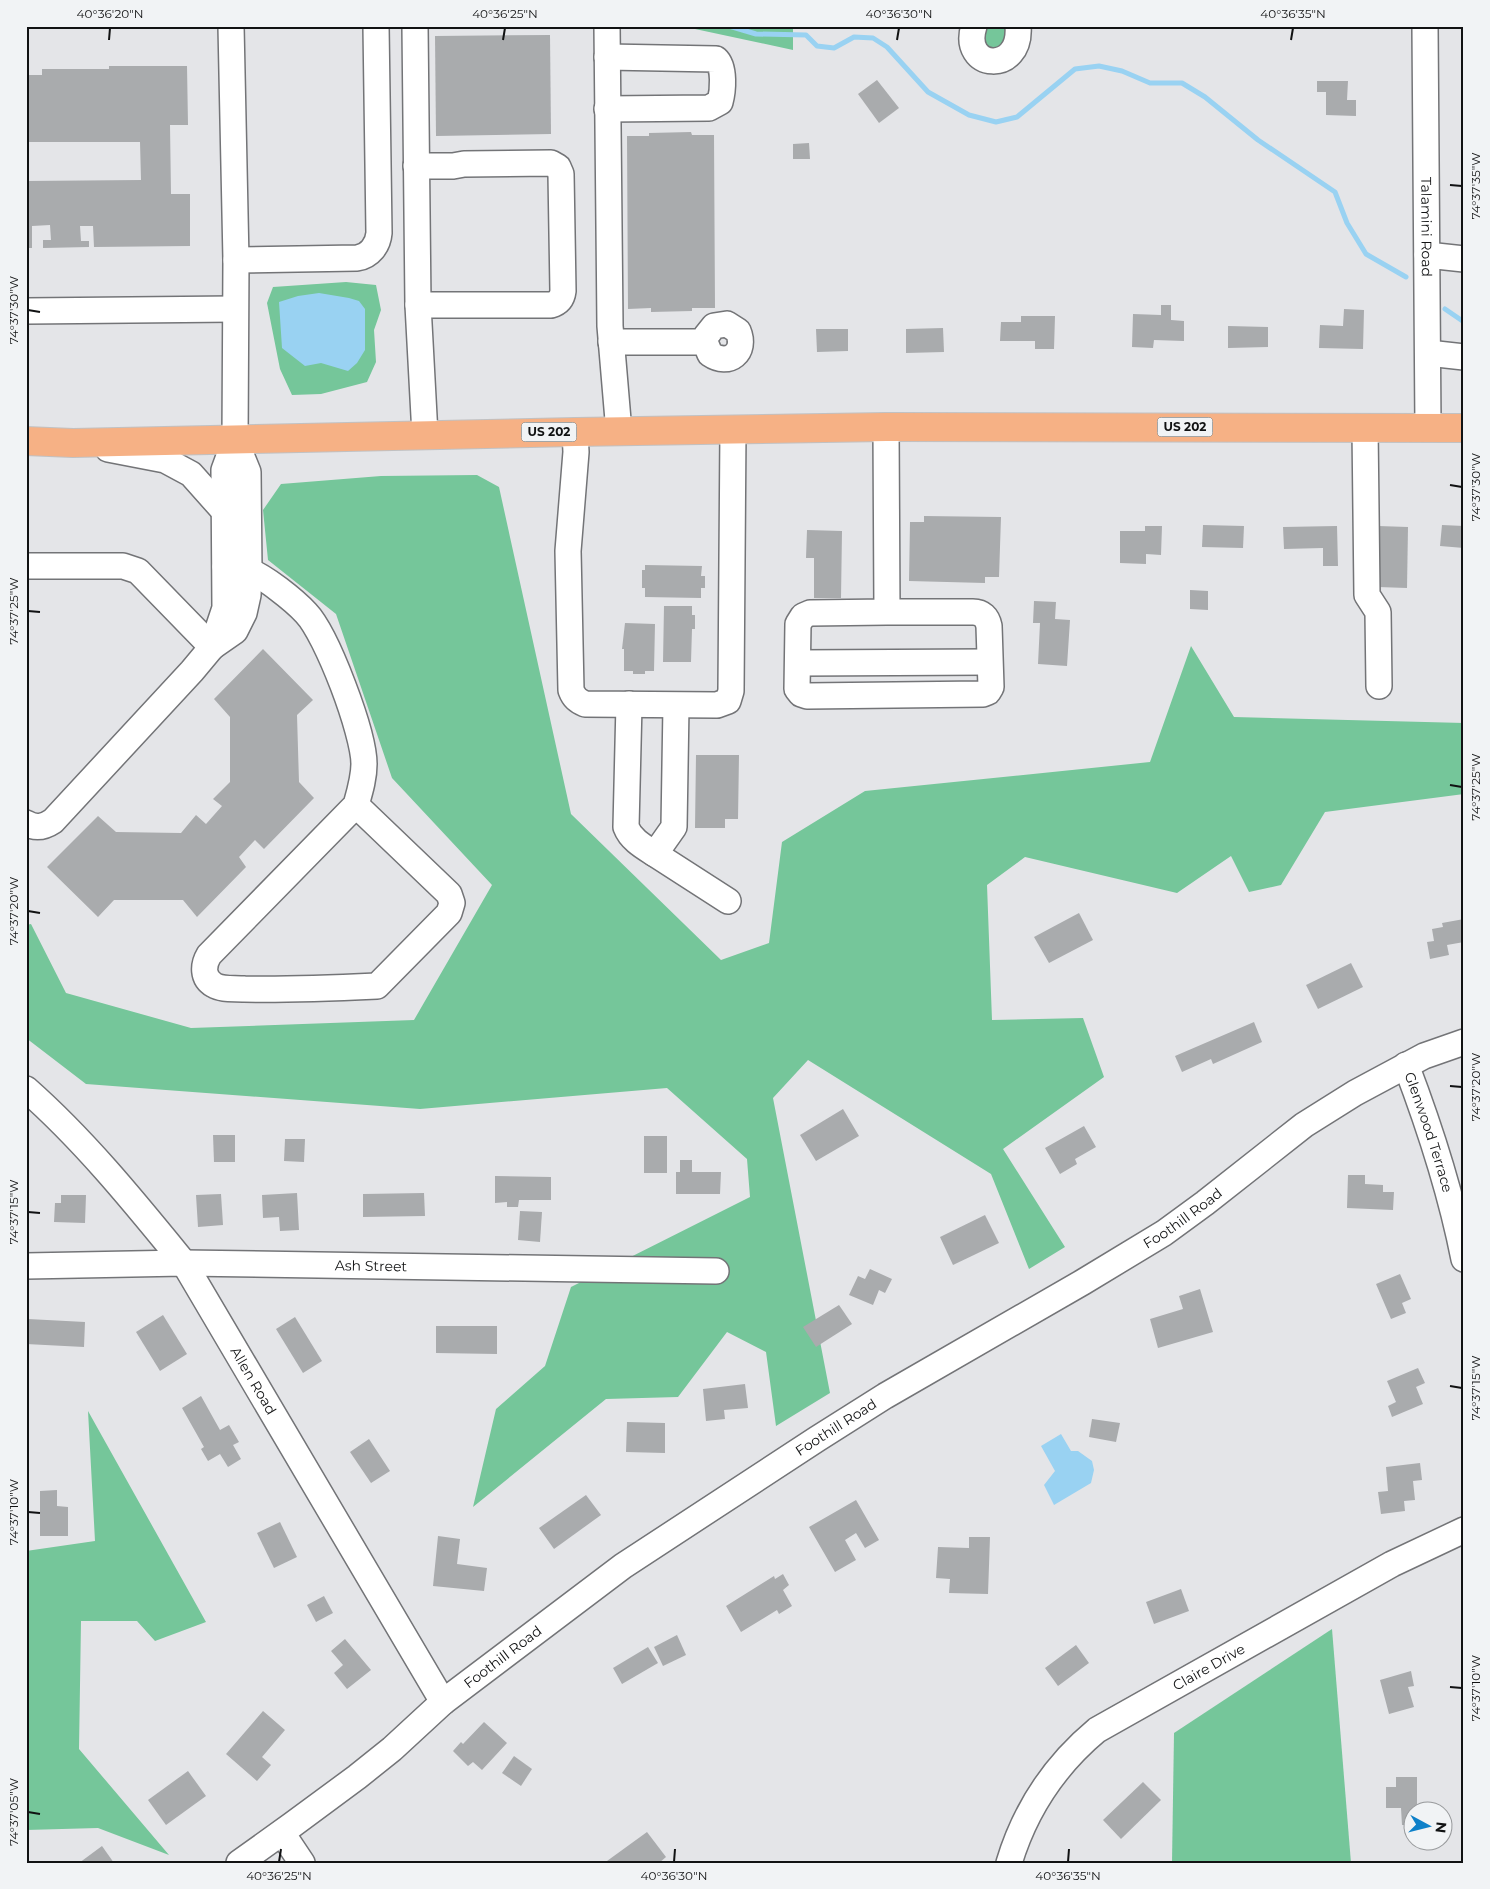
<svg xmlns="http://www.w3.org/2000/svg" width="1490" height="1889" font-family="Montserrat,sans-serif">
  <rect width="100%" height="100%" fill="#e4e5e8"/>
  <g fill="#75c69a">
    <path d="M681,26H793V50Z"/>
    <path d="M982,26H1012L1006,48L987,52Z"/>
    <path d="M346,282L376,285L381,310L374,330L376,362L367,382L321,394L292,395L280,369L267,303L273,287Z"/>
    <path d="M477,475L499,487L571,814L721,960L769,943L782,842L865,791L1150,762L1191,646L1234,717L1464,723V794L1325,812L1281,885L1249,892L1231,856L1177,893L1025,857L987,885L992,1020L1083,1018L1104,1077L1003,1149L1065,1247L1029,1269L991,1174L808,1060L773,1098L830,1393L776,1426L766,1352L727,1332L678,1397L606,1399L473,1507L496,1409L545,1366L571,1287L750,1197L747,1159L667,1088L420,1109L86,1084L26,1038V925L31,924L66,993L191,1028L414,1020L492,885L392,778L336,614L268,560L263,510L281,484L381,476Z"/>
    <path d="M88,1411L206,1622L155,1641L137,1621H81L79,1749L169,1855L98,1828L26,1830V1551L95,1541Z"/>
    <path d="M1332,1629L1351,1863H1172L1174,1733Z"/>
  </g>
  <g fill="#99d2f2">
    <path d="M319,293L349,298L359,301L365,309V350L357,363L348,371L321,363L305,366L282,348L279,302L298,296Z"/>
    <path d="M1061,1434L1071,1451H1078L1092,1461L1094,1470L1091,1483L1054,1505L1044,1485L1055,1471L1041,1446Z"/>
  </g>
  <g fill="none" stroke-linecap="round" stroke-linejoin="round">
    <g stroke="#99d2f2" stroke-width="5">
      <path d="M729,26L756,34L806,35L817,46L834,48L854,37L873,38L887,47L928,92L969,115L996,122L1017,117L1075,69L1099,66L1122,71L1150,83H1182L1205,97L1258,140L1335,192L1347,223L1366,254L1406,277"/>
      <path d="M1445,309L1464,322"/>
    </g>
  </g>
  <g fill="#a9abad">
    <path d="M550,35L551,134L436,136L435,36Z"/>
    <path d="M109,66H187L188,125H170L171,194H190V246L94,247L93,226H80L81,241H89V247L43,248V240H51L50,225L32,226V248H26V181L141,180L140,142H26V75H42V69H109Z"/>
    <path d="M877,80L899,108L879,123L858,94Z"/>
    <path d="M1317,81H1348L1347,100H1356V116L1326,115V92H1317Z"/>
    <path d="M691,132L692,135H714L715,308H692V311L651,312V308L628,309L627,136H649V133Z"/>
    <path d="M809,143L810,159H793V144Z"/>
    <path d="M1161,305H1171V320L1184,321V341L1154,340L1153,348L1132,347L1133,314L1161,315Z"/>
    <path d="M1344,309L1364,310L1363,349L1319,348L1320,325L1343,326Z"/>
    <path d="M1021,316H1055L1054,349H1035V341H1000L1001,322H1021Z"/>
    <path d="M1228,326L1268,327V347L1228,348Z"/>
    <path d="M943,328L944,352L906,353V329Z"/>
    <path d="M816,329H848V351L817,352Z"/>
    <path d="M924,516L1001,517L999,577H985V583L909,581L910,522H924Z"/>
    <path d="M1203,525L1244,526L1243,548L1202,547Z"/>
    <path d="M1442,525L1464,526V548L1440,546Z"/>
    <path d="M1145,526H1162L1161,555L1146,554V564L1120,563V531H1145Z"/>
    <path d="M1337,526L1338,566H1323V548L1284,549L1283,527Z"/>
    <path d="M1378,526L1408,527L1407,588L1378,587Z"/>
    <path d="M807,530L842,531L841,598H814V558H806Z"/>
    <path d="M645,565L702,566L701,576H705V588H701V598L645,597V588H642V570H645Z"/>
    <path d="M1190,590L1208,591V610L1190,609Z"/>
    <path d="M1034,601L1056,602L1055,619L1070,620L1067,666L1038,664L1040,623H1033Z"/>
    <path d="M664,606H692V615H695V629H692L691,662H663Z"/>
    <path d="M625,623L655,624L654,671H645V674H633V671H624V649H622Z"/>
    <path d="M263,649L313,700L297,715L299,782L314,798L264,849L255,840L239,857L246,867L197,917L183,900H114L98,917L47,867L98,816L116,832L181,833L196,815L206,824L222,806L213,799L230,782V717L214,699Z"/>
    <path d="M696,755H739L738,819H725V828H695Z"/>
    <path d="M1079,913L1093,940L1049,963L1034,937Z"/>
    <path d="M1464,919V942L1447,945L1449,955L1430,959L1427,942L1434,941L1432,929L1443,927L1442,923Z"/>
    <path d="M1351,963L1363,987L1318,1009L1306,985Z"/>
    <path d="M1254,1022L1262,1042L1213,1064L1211,1059L1182,1072L1175,1056Z"/>
    <path d="M843,1109L859,1136L816,1161L800,1135Z"/>
    <path d="M1084,1126L1096,1147L1075,1159L1077,1164L1060,1174L1045,1148Z"/>
    <path d="M213,1135H235V1162H214Z"/>
    <rect x="644" y="1136" width="23" height="37"/>
    <path d="M285,1139H305L304,1162L284,1161Z"/>
    <path d="M680,1160H692V1172H721L720,1194H676V1172H680Z"/>
    <path d="M1348,1175H1365V1184L1383,1185V1192H1394L1393,1210L1347,1208Z"/>
    <path d="M495,1176L551,1177V1200H519L518,1207H507V1202L495,1203Z"/>
    <path d="M297,1193L299,1230L280,1231L279,1217L263,1218L262,1195Z"/>
    <path d="M424,1193L425,1216L363,1217V1194Z"/>
    <path d="M221,1194L223,1225L198,1227L196,1195Z"/>
    <path d="M61,1195H86L85,1223L54,1222L55,1203H61Z"/>
    <path d="M520,1211L542,1212L540,1242L518,1240Z"/>
    <path d="M985,1215L999,1243L953,1265L940,1237Z"/>
    <path d="M870,1269L892,1279L885,1293L879,1290L873,1305L849,1295L858,1276L865,1279Z"/>
    <path d="M1400,1274L1411,1299L1402,1303L1406,1313L1391,1319L1376,1284Z"/>
    <path d="M1200,1289L1213,1332L1158,1348L1150,1319L1183,1309L1179,1296Z"/>
    <path d="M839,1305L852,1324L816,1347L803,1327Z"/>
    <path d="M163,1315L187,1354L160,1371L136,1332Z"/>
    <path d="M295,1317L322,1361L303,1373L276,1329Z"/>
    <path d="M28,1319L85,1322L84,1347L26,1344Z"/>
    <path d="M436,1326H497V1354L436,1353Z"/>
    <path d="M1418,1368L1425,1383L1416,1387L1423,1404L1392,1417L1388,1406L1396,1402L1387,1381Z"/>
    <path d="M745,1384L748,1408L724,1410L725,1419L706,1421L703,1389Z"/>
    <path d="M201,1396L220,1430L229,1425L239,1442L233,1445L241,1459L228,1467L220,1454L208,1461L201,1449L204,1447L182,1408Z"/>
    <path d="M1092,1419L1120,1423L1116,1442L1089,1437Z"/>
    <path d="M627,1422L665,1423V1453L626,1452Z"/>
    <path d="M369,1439L390,1471L371,1483L350,1452Z"/>
    <path d="M1420,1463L1422,1480L1413,1481L1415,1500L1404,1501L1405,1511L1381,1514L1378,1492L1388,1491L1386,1467Z"/>
    <path d="M57,1490V1506L68,1507V1536H40V1491Z"/>
    <path d="M586,1495L601,1515L554,1549L539,1528Z"/>
    <path d="M856,1500L879,1540L865,1548L856,1533L845,1540L856,1560L835,1572L809,1527Z"/>
    <path d="M280,1522L297,1557L274,1568L257,1533Z"/>
    <path d="M438,1536L460,1539L457,1564L487,1568L484,1591L433,1586Z"/>
    <path d="M969,1537H990L988,1594L949,1593L950,1579L936,1578L938,1547L969,1548Z"/>
    <path d="M783,1574L789,1585L783,1590L792,1606L779,1614L777,1610L741,1632L726,1606L774,1576L775,1579Z"/>
    <path d="M1181,1589L1189,1611L1154,1624L1146,1602Z"/>
    <path d="M324,1596L333,1613L316,1622L307,1605Z"/>
    <path d="M677,1635L686,1655L663,1666L654,1647Z"/>
    <path d="M345,1639L371,1670L347,1689L334,1673L343,1665L331,1651Z"/>
    <path d="M1076,1645L1089,1663L1058,1686L1045,1668Z"/>
    <path d="M648,1647L658,1663L622,1684L613,1668Z"/>
    <path d="M1411,1671L1414,1686L1408,1687L1414,1707L1389,1714L1380,1680Z"/>
    <path d="M263,1711L285,1730L262,1757L271,1765L257,1781L226,1754Z"/>
    <path d="M484,1722L507,1743L482,1770L473,1762L468,1766L453,1751L461,1742L463,1744Z"/>
    <path d="M514,1756L532,1769L521,1786L502,1773Z"/>
    <path d="M188,1771L206,1796L166,1825L148,1800Z"/>
    <path d="M1396,1777H1417V1812H1412V1825H1402L1401,1808H1386V1787H1396Z"/>
    <path d="M1143,1782L1161,1800L1121,1839L1103,1820Z"/>
    <path d="M647,1832L666,1857L659,1863H608L607,1861Z"/>
    <path d="M102,1846L114,1863H79Z"/>
  </g>
  <g fill="none" stroke-linecap="round" stroke-linejoin="round">
    <defs>
      <g id="minor">
        <path d="M415,26L418,305L425,435"/>
        <path d="M607,26L610,326L619,432"/>
        <path d="M974,26C960,70 1022,75 1018,26"/>
        <path id="s1" d="M1425,26L1428,428"/>
        <path d="M607,109L709,108L720,102C723,91 725,67 716,59L607,57"/>
        <path d="M416,166H453L464,164L551,163L558,167L561,174L563,291C562,299 558,303 551,305H418"/>
        <path d="M1427,255L1464,259"/>
        <path d="M236,260L357,258C370,256 378,245 379,233L376,26"/>
        <path d="M26,311L235,309"/>
        <path d="M611,342H705L710,354C729,367 747,352 738,331L727,324L714,326L706,336L705,342"/>
        <path d="M1428,353L1464,357"/>
        <path d="M886,427L887,612L810,613L803,616L798,624L797,689L801,694L807,696L983,694L988,692L991,687L989,626C987,617 982,612 973,612H887"/>
        <path d="M1365,428L1367,595L1378,612L1379,686"/>
        <path d="M575,432L576,452L568,551L571,690C574,698 578,701 585,704L717,705L728,701L731,691L733,429"/>
        <path d="M108,449L165,460L191,474L224,511"/>
        <path d="M26,566H123L138,571L212,647"/>
        <path d="M225,567C233,568 241,569 248,571C263,575 295,601 306,613C327,635 364,733 364,764C364,778 360,791 356,805L209,955C203,965 202,978 214,985C222,990 235,988 244,989C288,990 333,988 377,986L449,913L452,903L449,894L356,805"/>
        <path d="M212,647L225,608L224,470L235,440L236,260L231,26"/>
        <path d="M799,663L989,662"/>
        <path d="M629,704L626,827C631,840 644,847 655,854L674,827L676,706"/>
        <path d="M26,823C36,829 44,827 53,821L192,671L212,647L235,631L244,613L248,595L249,571L248,472L235,440"/>
        <path d="M655,854L728,901"/>
        <path id="s2" d="M1406,1065C1430,1128 1451,1193 1464,1259"/>
        <path id="s3" d="M26,1089C85,1141 135,1203 184,1263L443,1702"/>
        <path id="s4" d="M26,1266L184,1263L716,1271"/>
        <path d="M282,1833L302,1863"/>
        <path id="s5" d="M239,1863L292,1825L357,1777L392,1749L443,1702L623,1566L817,1439L885,1396L1083,1282L1164,1233L1205,1203L1304,1125L1355,1093L1424,1056L1464,1042"/>
        <path id="s6" d="M1009,1863C1025,1810 1055,1765 1097,1730L1392,1564L1464,1530"/>
      </g>
      <path id="highway" d="M26,441L73,443L575,432L886,427L1464,428"/>
    </defs>
    <use href="#minor" stroke="#737477" stroke-width="28"/>
    <use href="#highway" stroke="#c1c1c2" stroke-width="30"/>
    <use href="#minor" stroke="#fff" stroke-width="25"/>
    <use href="#highway" stroke="#f6b185" stroke-width="28"/>
  </g>
  <path fill="none" stroke="#111213" stroke-width="2" d="M109,40L110,28M503,40L505,28M897,40L899,28M1291,40L1293,28M1450,185L1462,186M28,310L40,312M1450,485L1462,487M28,611L40,612M1450,785L1462,787M28,911L40,913M1450,1086L1462,1087M28,1212L40,1213M1450,1386L1462,1388M28,1512L40,1513M1450,1687L1462,1688M28,1812L40,1814M279,1862L281,1849M674,1862L675,1849M1068,1862L1069,1849"/>
  <g text-anchor="middle" stroke-width="4" stroke-linejoin="round" paint-order="stroke">
    <g fill="#f1f3f5" stroke="#545657" stroke-width="1">
      <rect x="1157.5" y="417.5" width="55" height="19" rx="4"/>
      <rect x="521.5" y="422.5" width="55" height="19" rx="4"/>
    </g>
    <g font-size="12" font-weight="bold" fill="#111213">
      <text x="1185" y="431">US 202</text>
      <text x="549" y="436">US 202</text>
    </g>
    <g font-size="14" fill="#111213" stroke="#f1f3f5">
      <text dy="5" stroke="none"><textPath href="#s1" startOffset="201">Talamini Road</textPath></text>
      <text dy="5" stroke="none"><textPath href="#s2" startOffset="71">Glenwood Terrace</textPath></text>
      <text dy="5" stroke="none"><textPath href="#s5" startOffset="1145">Foothill Road</textPath></text>
      <text dy="5" stroke="none"><textPath href="#s4" startOffset="345">Ash Street</textPath></text>
      <text dy="5" stroke="none"><textPath href="#s3" startOffset="372">Allen Road</textPath></text>
      <text dy="5" stroke="none"><textPath href="#s5" startOffset="740">Foothill Road</textPath></text>
      <text dy="5" stroke="none"><textPath href="#s5" startOffset="335">Foothill Road</textPath></text>
      <text dy="5" stroke="none"><textPath href="#s6" startOffset="290">Claire Drive</textPath></text>
    </g>
  </g>
  <rect width="1490" height="1889" fill="none" stroke="#f1f3f5" stroke-width="55"/>
  <g transform="translate(1428 1826) rotate(97)"><circle r="24" fill="#f1f3f5" stroke="#97999b"/>
  <path d="M0-4L9 19L0 12L-9 19Z" fill="#0e80c9"/>
  <text y="-8" font-size="14" font-weight="bold" text-anchor="middle" fill="#111213">N</text>
  </g>
  <rect x="28" y="28" width="1434" height="1834" fill="none" stroke="#111213" stroke-width="2"/>
  <g font-size="12" text-anchor="middle" fill="#111213">
    <text x="110" y="18">40°36'20"N</text>
    <text x="505" y="18">40°36'25"N</text>
    <text x="899" y="18">40°36'30"N</text>
    <text x="1293" y="18">40°36'35"N</text>
    <text transform="translate(1476 186) rotate(-90)" y="4">74°37'35"W</text>
    <text transform="translate(14 310) rotate(-90)" y="4">74°37'30"W</text>
    <text transform="translate(1476 487) rotate(-90)" y="4">74°37'30"W</text>
    <text transform="translate(14 611) rotate(-90)" y="4">74°37'25"W</text>
    <text transform="translate(1476 787) rotate(-90)" y="4">74°37'25"W</text>
    <text transform="translate(14 911) rotate(-90)" y="4">74°37'20"W</text>
    <text transform="translate(1476 1087) rotate(-90)" y="4">74°37'20"W</text>
    <text transform="translate(14 1212) rotate(-90)" y="4">74°37'15"W</text>
    <text transform="translate(1476 1388) rotate(-90)" y="4">74°37'15"W</text>
    <text transform="translate(14 1512) rotate(-90)" y="4">74°37'10"W</text>
    <text transform="translate(1476 1688) rotate(-90)" y="4">74°37'10"W</text>
    <text transform="translate(14 1812) rotate(-90)" y="4">74°37'05"W</text>
    <text x="279" y="1880">40°36'25"N</text>
    <text x="674" y="1880">40°36'30"N</text>
    <text x="1068" y="1880">40°36'35"N</text>
  </g>
</svg>
